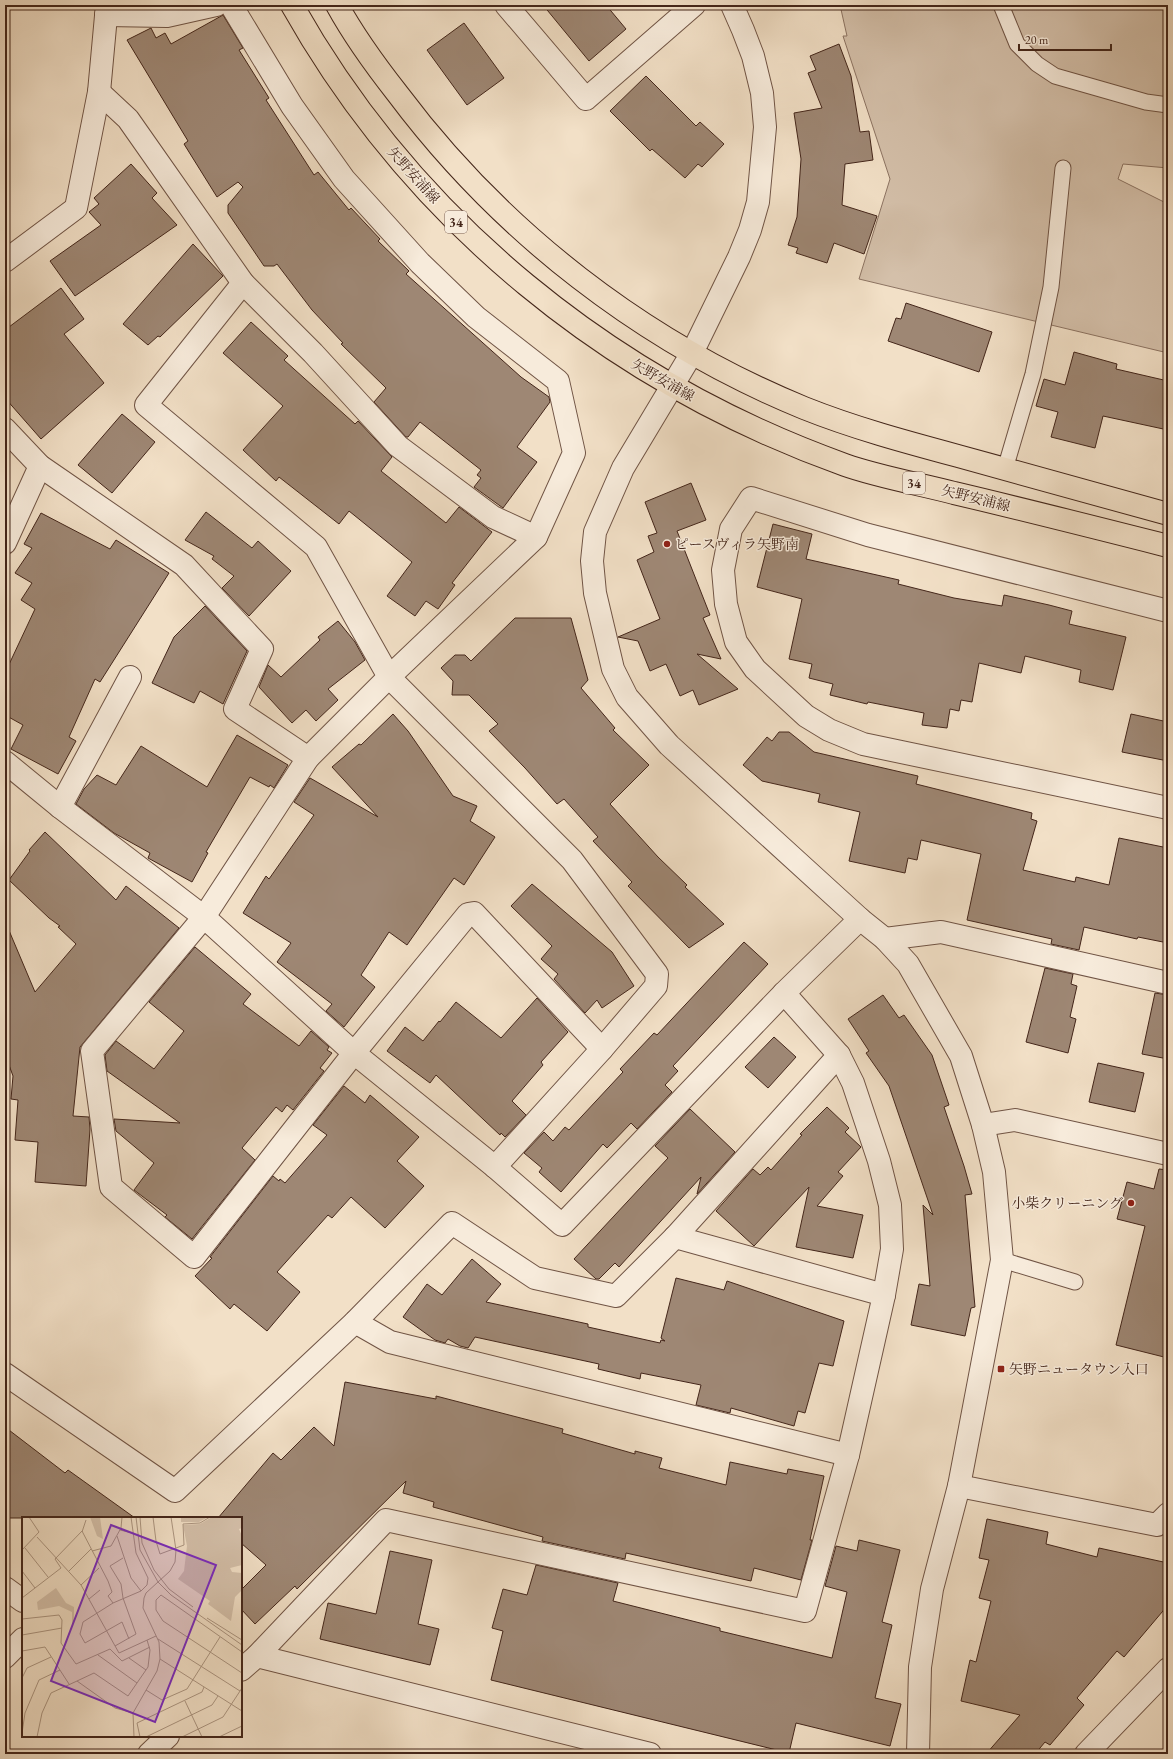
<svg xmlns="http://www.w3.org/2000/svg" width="1173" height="1759" font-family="'EB Garamond','Noto Serif JP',serif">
  <rect width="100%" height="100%" fill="#f2e0c7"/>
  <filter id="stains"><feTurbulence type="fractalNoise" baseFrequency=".005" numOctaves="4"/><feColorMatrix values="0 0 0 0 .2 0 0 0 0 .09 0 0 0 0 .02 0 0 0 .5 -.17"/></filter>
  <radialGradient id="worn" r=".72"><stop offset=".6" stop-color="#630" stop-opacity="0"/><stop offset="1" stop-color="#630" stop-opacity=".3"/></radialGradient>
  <path fill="#d4c0aa" stroke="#8c7362" d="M840,5H1168V168L1123,164L1118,179L1168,204V353L859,279L890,179L843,36H847Z"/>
  <g fill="#9e8774" stroke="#44261a">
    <path d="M543,5H606L626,29L589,61Z"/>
    <path d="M223,15L243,48L239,50L269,98L266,100L314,175L318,172L349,210L351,208L380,239L378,241L409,271L406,274L521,377L549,397L550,402L517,447L537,462L503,508L474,487L481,478L477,475L481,470L420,422L408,437H406L374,402L386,388L341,344L343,343L312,310L277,264L274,266H264L228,213V205L243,187L238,182L217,197L184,144L188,141L127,40L151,28L156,38L165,33L171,44Z"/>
    <path d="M464,23L504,78L467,105L427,50Z"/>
    <path d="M839,44L851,76L860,132L869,131L873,160L845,164L842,205L877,216L864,254L834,243L827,263L796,253L798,248L788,245L797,217L801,159L794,113L822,108L808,73L816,70L810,56Z"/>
    <path d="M646,76L696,126L700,122L724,144L702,167L698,164L685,178L652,149L650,151L610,111Z"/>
    <path d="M131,164L157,193L152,198L177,225L75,296L50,261L101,225L89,212L99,204L94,198Z"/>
    <path d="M193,244L223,276L160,337L158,336L148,345L123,324Z"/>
    <path d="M61,288L84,319L64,334L104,383L41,439L5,398V330Z"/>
    <path d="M906,303L992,332L979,372L888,341L896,318L901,319Z"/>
    <path d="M251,322L288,356L284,360L355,424L358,421L392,457L381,471L446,523L459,507L492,532L452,583L455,585L438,609L426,601L415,616L387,596L412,562L349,511L339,524L279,477L276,481L243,450L283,406L223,353Z"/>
    <path d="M1074,352L1117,364L1116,369L1168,381V430L1103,416L1095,448L1051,437L1058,412L1036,406L1044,379L1065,385Z"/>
    <path d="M122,414L155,442L112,493L78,465Z"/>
    <path d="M691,483L706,520L677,531L710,615L703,618L721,659L697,654L738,689L699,705L693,690L680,696L666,664L650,671L638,641L618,637L660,619L637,560L654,552L648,536L657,533L645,502Z"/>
    <path d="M206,512L252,548L258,541L291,571L249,616L222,588L234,576L212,559L214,556L185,540Z"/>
    <path d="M41,513L110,549L116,540L169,573L100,682L95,679L69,737L76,741L58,774L11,749L23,725L5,715V673L35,609L21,600L32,583L15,573L32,548L24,544Z"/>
    <path d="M773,524L812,534L806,559L899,580L898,584L954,598L1002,606L1004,595L1049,605L1072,611L1069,624L1126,637L1113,690L1079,682L1081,670L1025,656L1021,673L979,663L972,702L961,700L959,711L950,709L947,728L922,725L924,713L868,702L867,704L830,695L833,684L809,678L812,664L789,659L802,599L757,587Z"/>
    <path d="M205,606L247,651L223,704L200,691L194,703L152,683L174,637Z"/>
    <path d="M515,618H571L588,680L581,688L615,728L613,730L649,765L610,804L658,857L687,885L685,887L724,924L689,948L628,886L632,882L593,841L598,837L564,799L557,804L525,768L489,731L498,724L469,695H452L453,681L441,668L455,655H465L471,661Z"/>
    <path d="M338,621L355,642L365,660L328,689L338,700L316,721L306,710L292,723L259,687L268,665L281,677L320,640L318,637Z"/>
    <path d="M393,714L408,731L453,796L477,806L470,821L495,837L464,885L454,878L407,945L389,932L361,975L375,987L344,1027L326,1011L332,1004L277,962L291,943L243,913L266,876L269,879L314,815L294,802L310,778L378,817L332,767L359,744L361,745Z"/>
    <path d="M1131,714L1168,722V761L1122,752Z"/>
    <path d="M779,732H789L814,752L918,776L916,784L1032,813L1031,819L1037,821L1023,870L1075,882L1076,877L1109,885L1119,838L1168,848V943L1138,937L1137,939L1084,927L1079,950L1051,944L1052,939L967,920L981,854L921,840L917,860L908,858L905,873L849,861L860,812L818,802L820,794L762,781L743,765L767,737L772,741Z"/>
    <path d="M237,735L288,765L274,788L270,785L269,787L250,777L206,852L208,853L192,882L148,858L150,853L114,833L76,804L84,789L97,775L116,785L141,746L207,787Z"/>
    <path d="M45,832L116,900L126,886L179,928L80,1047L73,1116L89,1117L90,1129L86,1186L35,1182L38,1142L15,1140L18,1100L11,1099L13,1076L5,1054V921L35,992L76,944L58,927L60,926L49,918L9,880L30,851L29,850Z"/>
    <path d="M532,884L612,952L634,986L602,1008L597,1000L585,1013L554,979L558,974L541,959L552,946L511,906Z"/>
    <path d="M744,942L768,964L673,1066L678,1071L665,1085L672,1092L637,1129L631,1123L607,1148L603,1144L561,1192L539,1172L542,1168L524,1153L544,1132L553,1141L565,1127L569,1130L623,1072L620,1069L654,1033L657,1035Z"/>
    <path d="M195,947L251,994L243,1004L299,1046L311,1031L329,1047L327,1050L332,1053L320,1068L324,1071L293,1110L287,1105L282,1112L276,1107L242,1148L255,1160L192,1239L165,1217L167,1215L134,1190L154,1163L116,1131L114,1119L180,1123L107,1071L105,1055L116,1041L154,1069L184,1031L149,1002Z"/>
    <path d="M1045,968L1073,974L1071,984L1077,986L1070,1017L1076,1019L1068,1053L1026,1042Z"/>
    <path d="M1155,993L1168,995V1059L1142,1054Z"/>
    <path d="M883,995L899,1018L904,1015L932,1055L949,1105L944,1107L964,1166L972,1194L965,1195L975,1307L971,1308L965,1336L911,1325L919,1284L930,1286L923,1205L933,1215L889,1086L866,1053L869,1051L848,1019Z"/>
    <path d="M537,998L568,1032L541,1062L543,1065L512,1101L526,1115L505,1137L501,1133L500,1135L436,1075L430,1083L387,1051L405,1027L423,1041L439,1021L440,1022L456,1002L501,1038Z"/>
    <path d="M774,1037L796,1057L768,1088L745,1067Z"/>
    <path d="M1098,1063L1144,1073L1135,1112L1089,1102Z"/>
    <path d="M344,1086L365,1103L370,1095L419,1137L397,1161L424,1186L385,1228L351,1197L332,1218L328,1215L277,1272L300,1292L267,1331L234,1304L230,1309L195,1276L212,1258L210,1257L273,1176L279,1181L280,1179L285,1183L327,1135L313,1125Z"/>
    <path d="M827,1107L849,1128L845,1132L861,1147L838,1172L843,1176L817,1206L863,1215L853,1258L796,1247L809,1187L754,1246L716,1211L753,1169L760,1175L768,1167L771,1170L802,1135L800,1134Z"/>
    <path d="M690,1109L735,1152L697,1194L701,1177L619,1267L615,1263L599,1279H596L574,1259L668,1158L655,1146Z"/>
    <path d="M1159,1169L1168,1170V1358L1116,1345L1145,1226L1117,1219L1127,1182L1154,1189Z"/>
    <path d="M472,1259L501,1284L486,1302L588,1324V1327L660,1343L661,1340L665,1341L661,1338L676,1278L724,1290L727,1281L844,1321L833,1366L819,1363L805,1413L798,1411L794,1426L731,1408L730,1413L696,1405L701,1385L641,1373L640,1379L598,1369L599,1364L475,1337L468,1348L460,1346L448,1339L445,1343L435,1340L403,1317L427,1284L442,1295Z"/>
    <path d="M345,1382L436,1399V1396L563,1429L562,1433L635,1454V1451L662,1458L659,1468L726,1485L730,1462L787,1474L788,1469L824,1476L810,1540H812L801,1580L754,1568L751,1581L626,1553L625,1559L542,1541L543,1537L433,1507L434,1502L403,1493L406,1481L297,1589L295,1586L255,1624L241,1609V1590L266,1565L241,1543V1518H218L273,1453L281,1460L314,1427L334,1446Z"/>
    <path d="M5,1427L65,1473L68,1470L135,1518H5Z"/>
    <path d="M987,1519L1048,1532L1046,1544L1097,1557L1099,1548L1168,1563V1605L1124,1657L1117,1651L1077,1698L1084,1705L1050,1745L1045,1742L1035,1754H986L1020,1715L961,1701L970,1660L976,1662L991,1601L979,1598L989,1560L979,1558Z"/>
    <path d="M859,1540L900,1550L882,1622L892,1625L875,1698L901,1704L890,1746L796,1723L789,1753L491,1680L503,1631L492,1628L503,1589L527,1595L536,1565L618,1583L613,1601L720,1628V1631L832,1658L847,1592L825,1586L836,1546L857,1551Z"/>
    <path d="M390,1551L432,1560L418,1624L439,1629L430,1665L320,1639L328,1603L376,1614Z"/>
  </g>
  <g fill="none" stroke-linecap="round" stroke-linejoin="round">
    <defs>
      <g id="service">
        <path d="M1001,5L1017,44L1037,64L1055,76L1146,102L1168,105"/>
        <path d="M1005,469L1033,374L1051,287L1063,168"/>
        <path d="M1002,1260L1075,1282"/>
      </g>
      <g id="minor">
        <path d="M231,5L292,106L344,179L420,263L476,317L558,381L574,453L536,537"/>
        <path d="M506,5L586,99L694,5"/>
        <path d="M106,15L167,16L216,5"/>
        <path d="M99,92L128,119L243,283L313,353L398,446L493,517L536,537L389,677L308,758L204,917L92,1051L111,1187L194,1257L354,1053L468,914L474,913L602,1049"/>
        <path d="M5,261L76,208L99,92L107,5"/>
        <path d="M243,283L146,405L316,547L389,677L572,860L657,974L656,986L602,1049L495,1167"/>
        <path d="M5,429L40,466L184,565L262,649L235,709L308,758"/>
        <path d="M5,543L40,466"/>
        <path d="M1168,611L868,535L751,498L731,529L723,570L726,604L736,642L755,669L806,716L829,730L863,744L1168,808"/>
        <path d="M5,762L60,807L204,917L354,1053L495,1167L562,1225L784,993L860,919"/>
        <path d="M60,807L130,677"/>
        <path d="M885,939L941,932L1168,983"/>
        <path d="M983,1125L1015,1120L1168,1154"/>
        <path d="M675,1237L884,1295"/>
        <path d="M355,1322L390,1342L848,1455"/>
        <path d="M5,1374L175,1491L355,1322L452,1223L535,1278L616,1296L675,1237L839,1055"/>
        <path d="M959,1486L1157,1525L1168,1514"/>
        <path d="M5,1588L23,1601"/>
        <path d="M257,1656L386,1520L805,1611L848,1455L884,1295L892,1249L890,1205L879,1161L853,1083L839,1055L784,993"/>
        <path d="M5,1657L23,1639"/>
        <path d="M241,1670L257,1656L650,1754"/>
        <path d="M149,1754L168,1736"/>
        <path d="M1086,1754L1168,1669"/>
      </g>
      <path id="tertiary" d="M732,5L743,30L753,56L762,93L765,127L758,202L750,230L739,257L692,353L623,468L595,532L592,561L595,593L613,669L627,697L669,745L860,919L885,939L908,964L961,1056L983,1125L994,1172L1002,1260L959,1486L932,1589L920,1667L918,1754"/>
      <g id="primary">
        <path d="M292,5C414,222 611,381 845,465C879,477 920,484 954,493C1026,510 1097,528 1168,546"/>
        <path d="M337,5C354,36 375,65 397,93C501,232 643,342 804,408C854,428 906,442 958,456C1028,476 1098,495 1168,514"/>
      </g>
    </defs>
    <use href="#service" stroke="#705445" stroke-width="17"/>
    <use href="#minor" stroke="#705445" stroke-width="24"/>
    <use href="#tertiary" stroke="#705445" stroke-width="24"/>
    <use href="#primary" stroke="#44261a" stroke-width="24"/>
    <use href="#service" stroke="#f7ebdb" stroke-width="15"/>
    <use href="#minor" stroke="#f7ebdb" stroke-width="22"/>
    <use href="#tertiary" stroke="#f7ebdb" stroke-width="22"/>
    <use href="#primary" stroke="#f2e0c7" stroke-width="22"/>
  </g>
  <g fill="#8f2418" stroke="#f7ebdb" stroke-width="1.5">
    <circle cx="667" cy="544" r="4"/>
    <circle cx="1131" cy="1203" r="4"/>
    <rect x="997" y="1365" width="8" height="8" rx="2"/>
  </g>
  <g text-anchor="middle" stroke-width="3" stroke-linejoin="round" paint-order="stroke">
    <g fill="#f7ebdb" stroke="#7a6154" stroke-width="1">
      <rect x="445" y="211" width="22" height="22" rx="3"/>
      <rect x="903" y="472" width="22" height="22" rx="3"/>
    </g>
    <g font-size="13" font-weight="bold" fill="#44261a">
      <text x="456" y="227">34</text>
      <text x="914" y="488">34</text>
    </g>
    <g font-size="14" fill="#44261a" stroke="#f7ebdb">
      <text transform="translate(414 175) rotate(48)" y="5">矢野安浦線</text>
      <text transform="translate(663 380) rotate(30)" y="5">矢野安浦線</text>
      <text transform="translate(976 498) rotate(14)" y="5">矢野安浦線</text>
    </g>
    <g font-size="14" fill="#44261a" stroke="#f7ebdb" text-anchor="start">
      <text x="675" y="549">ピースヴィラ矢野南</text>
      <text x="1123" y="1208" text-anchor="end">小柴クリーニング</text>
      <text x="1009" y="1374">矢野ニュータウン入口</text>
    </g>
  </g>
  <g transform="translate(22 1517)">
    <rect width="220" height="220" fill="#f2e0c7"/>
    <path d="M68,0H78L81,22L75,19ZM159,0H186L177,5H159ZM190,0H220V11L217,12L220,19V48L208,51L210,55L220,56V73L213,80L209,104L186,87L188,84L156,62L162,54L165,29L161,8L178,7ZM34,71L44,86L52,90V106L50,107V95L37,89L16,93L15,85Z" fill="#d4c0aa"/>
    <path fill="none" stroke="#ac9682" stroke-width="1" d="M109,0L114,36L126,61L125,68L119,74M114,0L118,33L136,65L149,78L220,128M118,0L120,26L132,53L147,72L171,90M131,0L134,24L138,37L162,28L161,7L178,6L188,0M98,13L110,16M60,15L64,3M95,19L109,61L119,74L91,86L61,105L58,117L63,126L100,105L107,122M15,20L59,68L97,136L134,119M3,31L26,60M0,33L17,15L7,0M70,34L89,29L99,11L100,0M0,54L13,71M47,54L69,32M59,68L77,51M0,81L39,51L33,42L60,14L86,64L90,75L86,79L91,86M67,82L78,73M185,101L220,123M0,102L37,98L40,103L39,126L54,147L88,132L100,144L128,130M0,118L40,111M136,122L218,174M93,129L114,117L101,81L99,67L88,49L101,41M0,134L23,130L47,167M220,135L139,78L134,83V93L141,104L220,156M76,138L115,166M107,141L124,153M138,142L220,194M0,161L5,151L29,140M55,164L72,156L106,179L126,150L128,133L125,123M124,173L140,183L165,172L198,120M163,184L180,220M0,216L3,196L17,163L38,153M15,220L20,196L29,176L55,164L93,191L111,196M112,220L111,196L135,154L138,142L137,125L121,91L122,81L124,76L148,54L153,45L154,33L149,0M118,220L115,206L180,175L182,170M124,220L190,188L196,179M160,220L201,200L220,171M197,220L220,209"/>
    <path fill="#7b2cbf" fill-opacity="0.15" stroke="#7b2cbf" stroke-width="2" d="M89,8L194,48L133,205L29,164Z"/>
    <rect width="220" height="220" fill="none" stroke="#44261a" stroke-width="2"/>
  </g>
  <rect width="1173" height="1759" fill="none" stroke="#f2e0c7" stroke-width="20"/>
  <rect x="6" y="6" width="1161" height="1747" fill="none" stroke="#44261a" stroke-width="2"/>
  <rect x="10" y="10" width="1153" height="1739" fill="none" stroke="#44261a"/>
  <path d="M1019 44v6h92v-6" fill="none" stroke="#44261a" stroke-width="2"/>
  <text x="1025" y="44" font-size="12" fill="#44261a" stroke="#f7ebdb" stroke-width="3" paint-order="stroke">20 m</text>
  <rect width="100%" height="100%" filter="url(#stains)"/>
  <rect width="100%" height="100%" fill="url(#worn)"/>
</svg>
